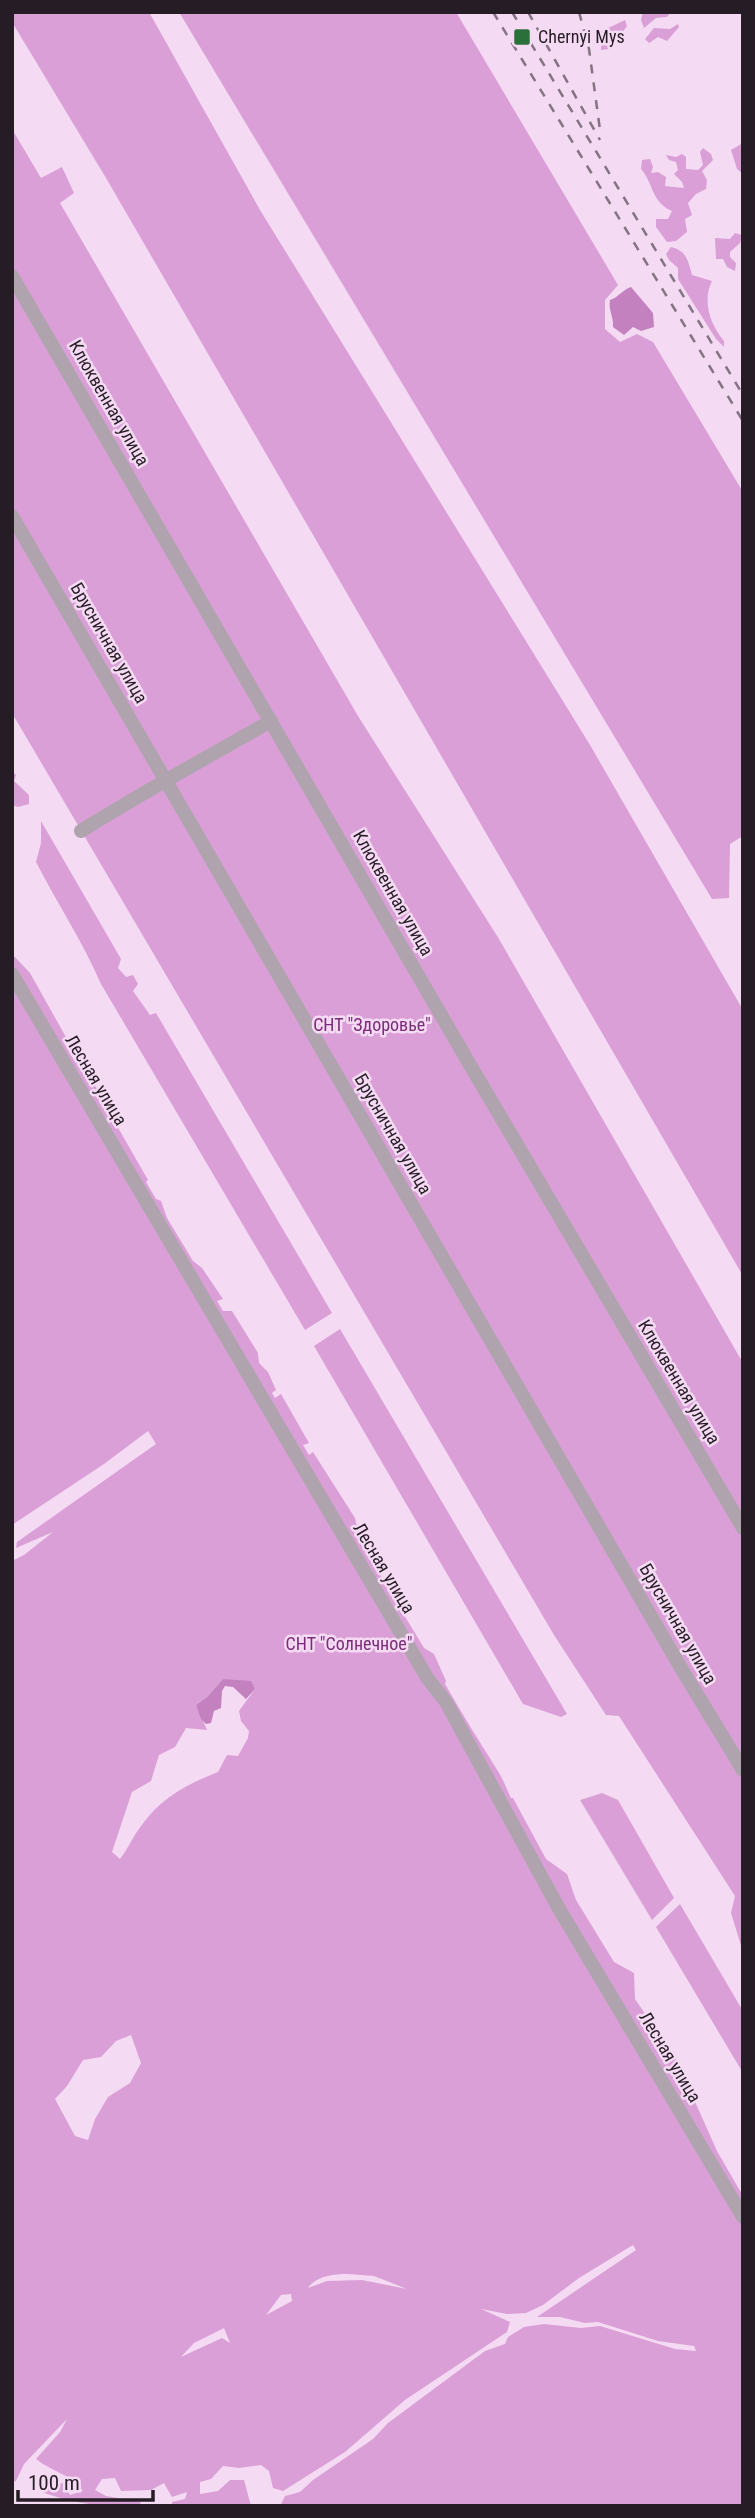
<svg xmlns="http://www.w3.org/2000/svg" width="755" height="2518" font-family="'Roboto Condensed',sans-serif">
  <rect width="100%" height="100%" fill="#f4daf2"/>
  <g fill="#db9fd8" fill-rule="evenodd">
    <path d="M12,12H149L260,210L590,745L743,1010V1276L106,178L12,22Z"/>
    <path d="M179,12H456L618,285L605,300V329L620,342L637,334L653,342L743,492V836L730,844L729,898L712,899Z"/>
    <path d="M643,12H671L667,17L656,18L644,28L641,20Z"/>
    <path d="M625,20L627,26L610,49L601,50L602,31Z"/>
    <path d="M678,24L679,27L667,41L658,37L649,43L645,39L654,28L670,29Z"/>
    <path d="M12,129L41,178L62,167L74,193L60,203L358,716L499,939L743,1363V1952L731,1913L735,1896L619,1716L606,1715L554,1635L12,713Z"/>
    <path d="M743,143V174L737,169L731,150Z"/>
    <path d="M703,148L711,154L713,160L702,171L707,180L706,189L696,194L688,203L692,215L685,219L687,232L676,241L667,242L656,227V219H668L672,211C651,202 654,184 641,169L642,160L650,159L653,167L651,173L658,172L666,177L665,186L684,188L682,182L674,174L678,170L676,162L669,160L666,155L676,157L682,154L686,157V169L698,170L703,165L700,152Z"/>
    <path d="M735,233L742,235L740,243L730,252V257L736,263L735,271L727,267L723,259H716L715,238L730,239Z"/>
    <path d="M671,247C687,251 688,261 692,275L712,281C702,301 710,324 724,341V347L716,339L678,279V268L669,260L666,254Z"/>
    <path d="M12,771L16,775L14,781L29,795V804L18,807L12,805Z"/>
    <path d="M41,821L121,959L118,968L126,977L133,975L138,984L133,991L150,1015L156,1013L332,1313L305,1330L101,984C83,942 57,903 36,862L41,843Z"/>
    <path d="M12,954L30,973L67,1039L64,1043L74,1060L113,1108V1119L148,1180L146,1182L156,1199L161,1201L167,1218L193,1261L202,1268L223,1299L217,1301L223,1311H232L258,1353L259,1363L268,1372L276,1390L272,1393L275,1398L281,1394L309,1443L303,1445L309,1455L313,1452L355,1518L359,1536L376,1568L387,1585L398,1598L395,1600L424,1648L434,1654L446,1681L445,1684C462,1714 481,1744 499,1773C504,1781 507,1790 511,1798H513L546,1859L567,1874L576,1900L614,1962L634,1973L635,1999L676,2059L717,2151L743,2196V2506H280L285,2496L300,2492L313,2480L373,2439L388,2423L485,2351L505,2344L508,2337L524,2327L544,2324L581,2328L600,2326L675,2349L696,2351L694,2346L658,2341L598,2322L585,2323L560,2317H537L636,2250L633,2245L579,2278L543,2305L526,2313L507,2314L481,2309L510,2322L507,2332L405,2400L345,2452L283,2491L273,2488L269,2471L261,2465L239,2468L223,2466L211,2479L200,2482V2494L218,2491L230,2480H244L251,2506H172V2502L185,2499L187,2492L172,2497L164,2483L151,2490L121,2491L115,2478L102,2479L95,2490L106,2496L141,2502L139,2506C99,2505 80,2506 42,2492L52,2485L63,2483L70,2495L83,2491C71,2474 52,2472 36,2459L60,2432L67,2419L24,2464L16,2481L12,2482V1561L24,1555L53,1532L16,1548L17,1542L156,1444L148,1431L104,1464L12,1525ZM223,1679L255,1689L239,1711L241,1721L249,1731L248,1738L238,1756L227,1755L218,1772C187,1784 161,1798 141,1826C133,1836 128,1849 120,1859L112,1852L132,1792L151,1781L159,1755L175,1747L186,1728L207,1730L196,1705L207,1697ZM131,2035L141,2063L130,2083L108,2097L95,2119L88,2140L75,2136L55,2099L67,2086L83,2060L101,2057L116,2041ZM348,2274L374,2276L407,2289L362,2280L327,2281L308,2288C316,2276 334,2274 348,2274ZM291,2294L292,2301L266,2315L281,2295ZM224,2328L230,2343L222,2338L181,2357L194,2343Z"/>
    <path d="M340,1329L567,1714L561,1717L523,1704L314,1346Z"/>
    <path d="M602,1793L618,1800L674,1898L652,1920L580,1800Z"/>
    <path d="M680,1904L743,2011V2073L656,1927Z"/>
  </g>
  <g fill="#c381c0">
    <path d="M631,287L653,313L654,327L641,331L633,327L624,335L613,327C614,317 608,310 610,300C619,297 622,290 631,287Z"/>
    <path d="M223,1679L251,1681L255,1689L246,1699L233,1687L225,1686L222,1691L221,1708L214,1711L211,1723L206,1724L201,1719L196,1705L207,1697Z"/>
  </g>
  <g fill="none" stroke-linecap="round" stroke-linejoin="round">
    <g stroke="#afa4ae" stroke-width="14">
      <path d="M12,276L473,1070L743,1528"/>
      <path d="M12,516L681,1668L743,1770"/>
      <path d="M81,831C143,792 208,757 271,721"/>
      <path d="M12,974L428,1679L446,1702L558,1907L743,2217"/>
    </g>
    <g stroke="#847382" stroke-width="2.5" stroke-dasharray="9 9" stroke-linecap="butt">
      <path d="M493,12L743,421"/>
      <path d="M512,12L743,395"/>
      <path d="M528,12L600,140"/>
      <path d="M579,12L589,49L600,130"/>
    </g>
  </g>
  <rect fill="#2b6f3a" stroke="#f4daf2" stroke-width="2.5" x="513" y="28" width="18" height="18" rx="3.5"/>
  <g text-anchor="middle" stroke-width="5" stroke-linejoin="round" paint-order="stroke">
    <g font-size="18" fill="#261c25" stroke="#f4daf2" text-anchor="start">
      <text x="538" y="43">Chernyi Mys</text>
    </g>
    <g font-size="18" fill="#261c25" stroke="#f4daf2">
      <text transform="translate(109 403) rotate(60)" y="6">Клюквенная улица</text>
      <text transform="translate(109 643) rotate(60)" y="6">Брусничная улица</text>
      <text transform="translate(393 893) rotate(60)" y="6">Клюквенная улица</text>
      <text transform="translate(96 1080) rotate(59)" y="6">Лесная улица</text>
      <text transform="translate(393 1134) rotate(60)" y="6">Брусничная улица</text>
      <text transform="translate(679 1382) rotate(59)" y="6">Клюквенная улица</text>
      <text transform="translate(384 1568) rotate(59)" y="6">Лесная улица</text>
      <text transform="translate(678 1624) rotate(60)" y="6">Брусничная улица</text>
      <text transform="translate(670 2057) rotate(59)" y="6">Лесная улица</text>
    </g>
    <g font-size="18" fill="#7a2b79" stroke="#f4daf2">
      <text x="372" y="1031">СНТ "Здоровье"</text>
      <text x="349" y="1650">СНТ "Солнечное"</text>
    </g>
  </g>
  <rect width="755" height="2518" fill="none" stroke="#261c25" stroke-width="28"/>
  <path d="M18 2490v10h135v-10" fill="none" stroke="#261c25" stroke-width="3.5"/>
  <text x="28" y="2490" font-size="21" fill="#261c25" stroke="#f4daf2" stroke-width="5" paint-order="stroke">100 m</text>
</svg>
